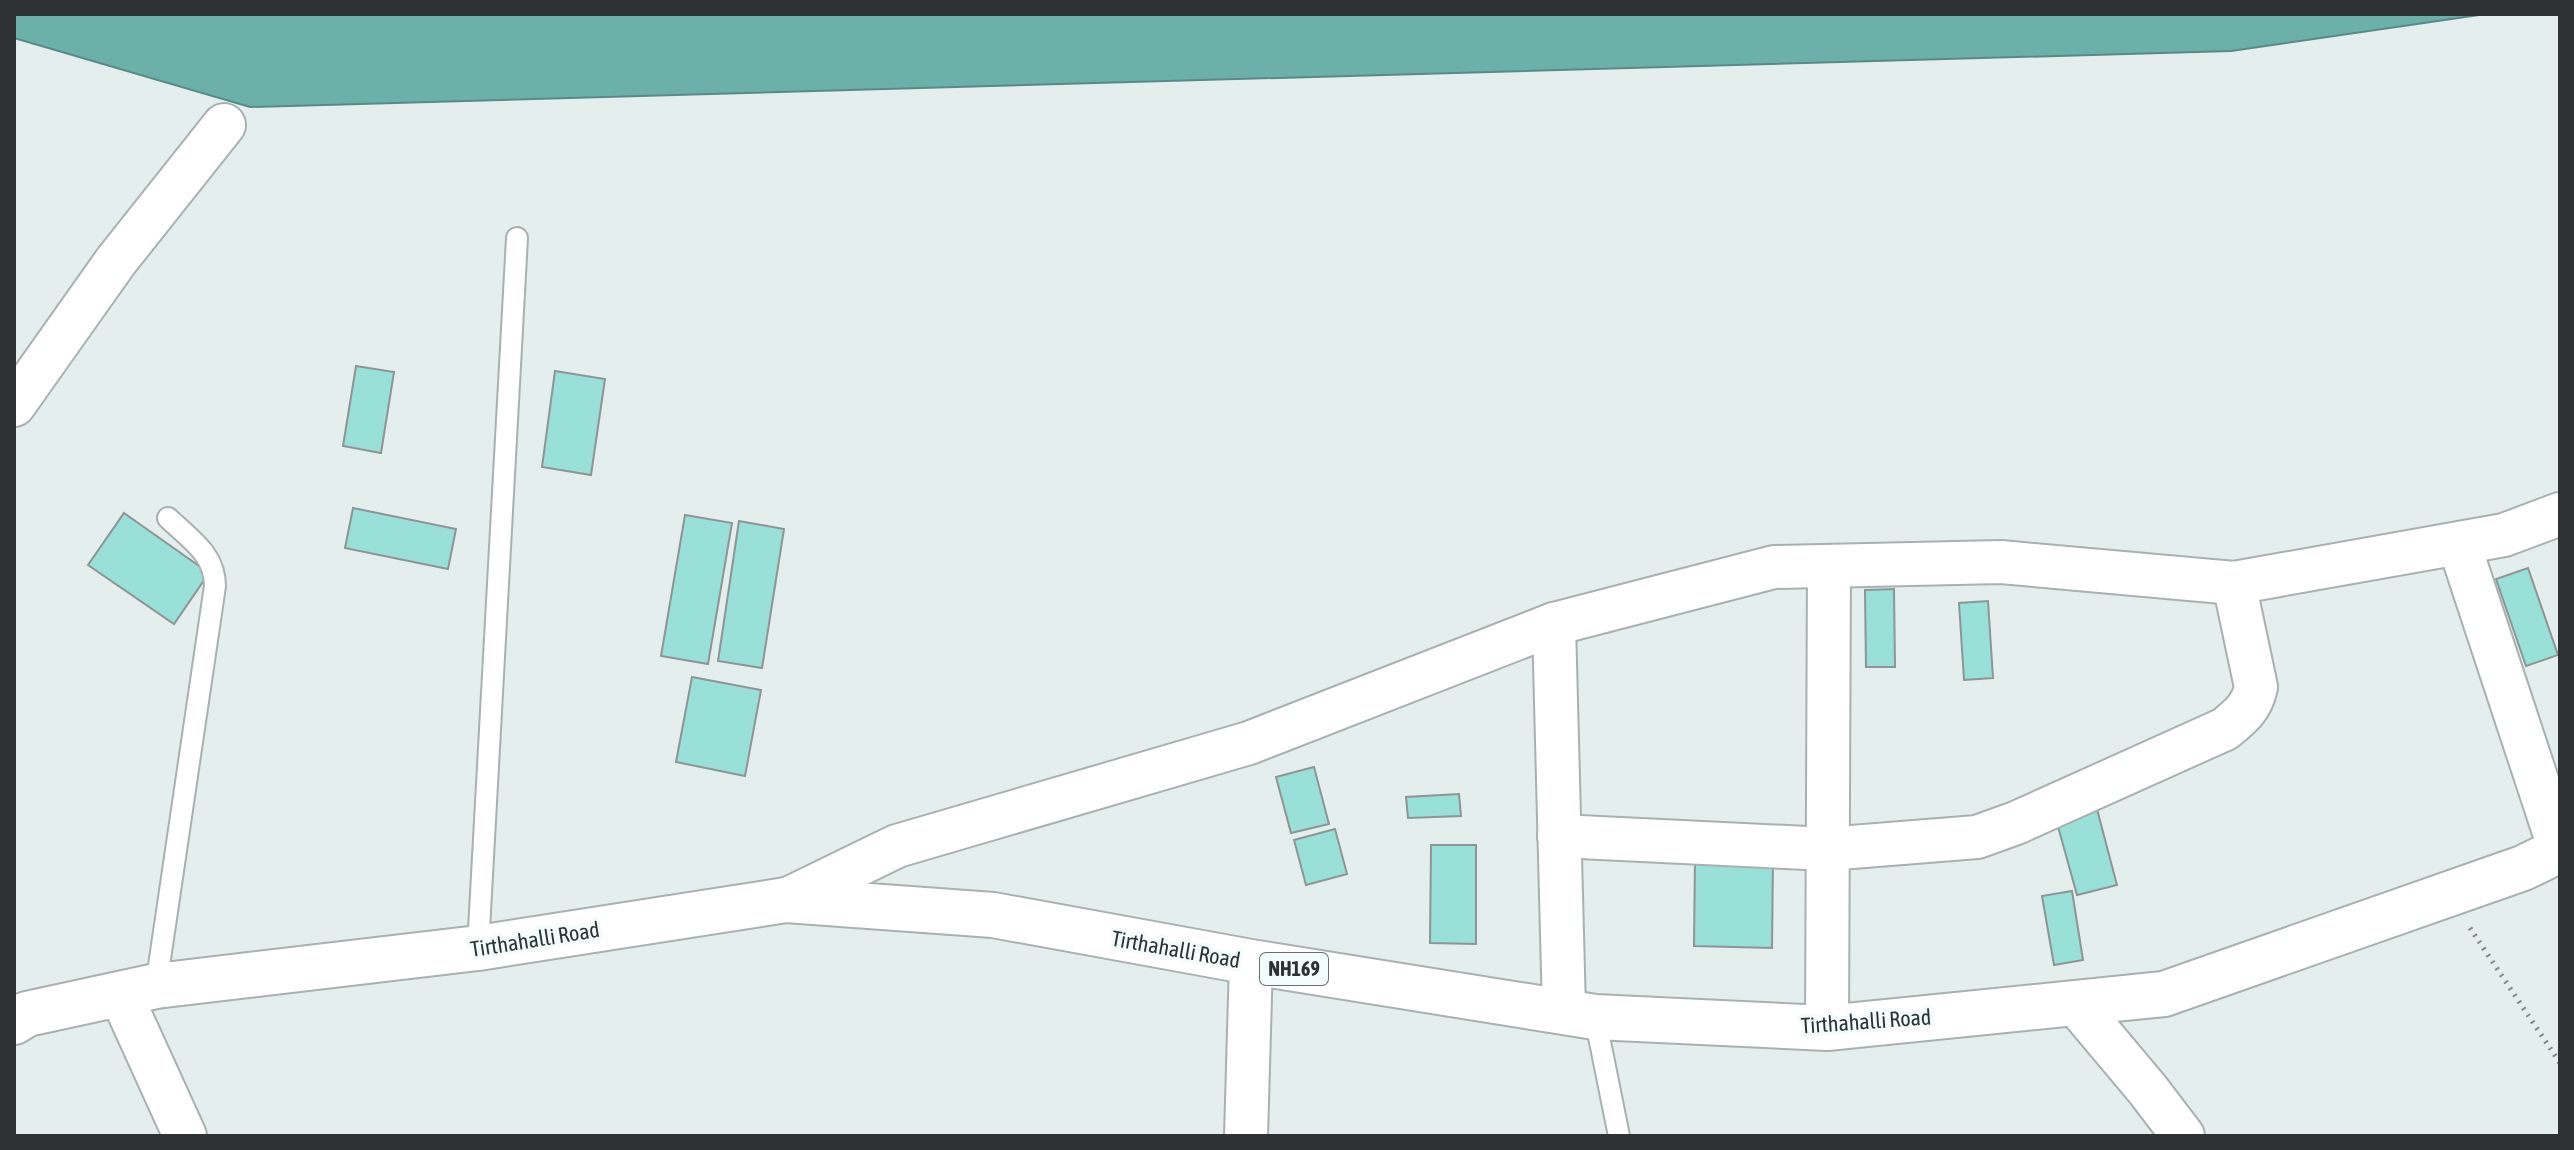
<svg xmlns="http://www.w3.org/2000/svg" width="2574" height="1150" font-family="'Asap Condensed',sans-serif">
  <rect width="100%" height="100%" fill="#e4eeed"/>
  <path fill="#6bb1aa" stroke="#598b86" stroke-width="2" d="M14,14H2486L2231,51L250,107L14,38Z"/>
  <g fill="#99e0d8" stroke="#8d9695" stroke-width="2">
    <path d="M356,366L394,372L381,453L343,446Z"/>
    <path d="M555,371L605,379L591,475L542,467Z"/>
    <path d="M353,508L456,529L448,569L345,548Z"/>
    <path d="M124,513L209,573L174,624L88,565Z"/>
    <path d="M685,515L732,523L708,664L661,656Z"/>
    <path d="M739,521L784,529L762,668L718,661Z"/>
    <path d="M2528,568L2558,655L2526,666L2496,579Z"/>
    <path d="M1894,589L1895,667H1866L1865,590Z"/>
    <path d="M1988,601L1993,678L1964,680L1959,603Z"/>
    <path d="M692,677L761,690L745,776L676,762Z"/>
    <path d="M1314,767L1329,824L1291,833L1276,777Z"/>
    <path d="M1459,794L1461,816L1408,818L1406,797Z"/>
    <path d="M2093,794L2117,885L2077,895L2052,805Z"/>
    <path d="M1335,829L1347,874L1306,885L1294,840Z"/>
    <path d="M1431,845H1476V944L1430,943Z"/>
    <path d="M1695,856L1773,857L1772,948L1694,946Z"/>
    <path d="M2072,891L2083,960L2054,965L2042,896Z"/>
  </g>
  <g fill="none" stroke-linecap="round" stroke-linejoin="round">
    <defs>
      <g id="service">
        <path d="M478,948L517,238"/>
        <path d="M156,986L215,586C215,554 190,539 168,518"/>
        <path d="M1595,1017L1619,1136"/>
      </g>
      <g id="minor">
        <path d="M14,405L116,261L224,125"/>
        <path d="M2459,544L2560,850"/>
        <path d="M1554,624L1564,1011"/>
        <path d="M1559,836L1827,849L1977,837L2016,823L2225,729C2241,716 2252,707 2256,687L2234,583"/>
        <path d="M786,900L897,846L1249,743L1554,624L1774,567L2001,562L2234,583L2504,535L2560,514"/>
        <path d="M120,993L185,1136"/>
        <path d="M2075,1003L2148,1090L2183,1136"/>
        <path d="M1827,1028L1829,566"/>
        <path d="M1246,1136L1251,962"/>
      </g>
      <path id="trunk" d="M14,1022L27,1014L156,986L478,948L786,900L993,915L1251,962L1595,1017L1827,1028L2164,994L2523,868L2560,850"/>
    </defs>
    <use href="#service" stroke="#a8b1b0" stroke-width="24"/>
    <use href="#minor" stroke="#a8b1b0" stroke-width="46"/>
    <use href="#trunk" stroke="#a8b1b0" stroke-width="48"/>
    <path stroke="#848a8a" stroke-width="5" stroke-dasharray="2 6" stroke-linecap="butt" d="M2470,928L2560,1063"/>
    <use href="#service" stroke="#fff" stroke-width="20"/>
    <use href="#minor" stroke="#fff" stroke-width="42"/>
    <use href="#trunk" stroke="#fff" stroke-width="44"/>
  </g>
  <g text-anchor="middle" stroke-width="7" stroke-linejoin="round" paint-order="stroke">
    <rect fill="#f2fcfa" stroke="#696f6e" stroke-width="2" x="1260" y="953" width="68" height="32" rx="6"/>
    <g font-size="20" font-weight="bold" fill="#2e3232">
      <text x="1294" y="976">NH169</text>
    </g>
    <g font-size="22" fill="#2e3232" stroke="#f2fcfa">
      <text transform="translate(535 939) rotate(-9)" y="8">Tirthahalli Road</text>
      <text transform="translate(1176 949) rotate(10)" y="8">Tirthahalli Road</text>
      <text transform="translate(1866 1021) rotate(-4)" y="8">Tirthahalli Road</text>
    </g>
  </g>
  <rect width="2574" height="1150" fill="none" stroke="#2e3232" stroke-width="32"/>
</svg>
